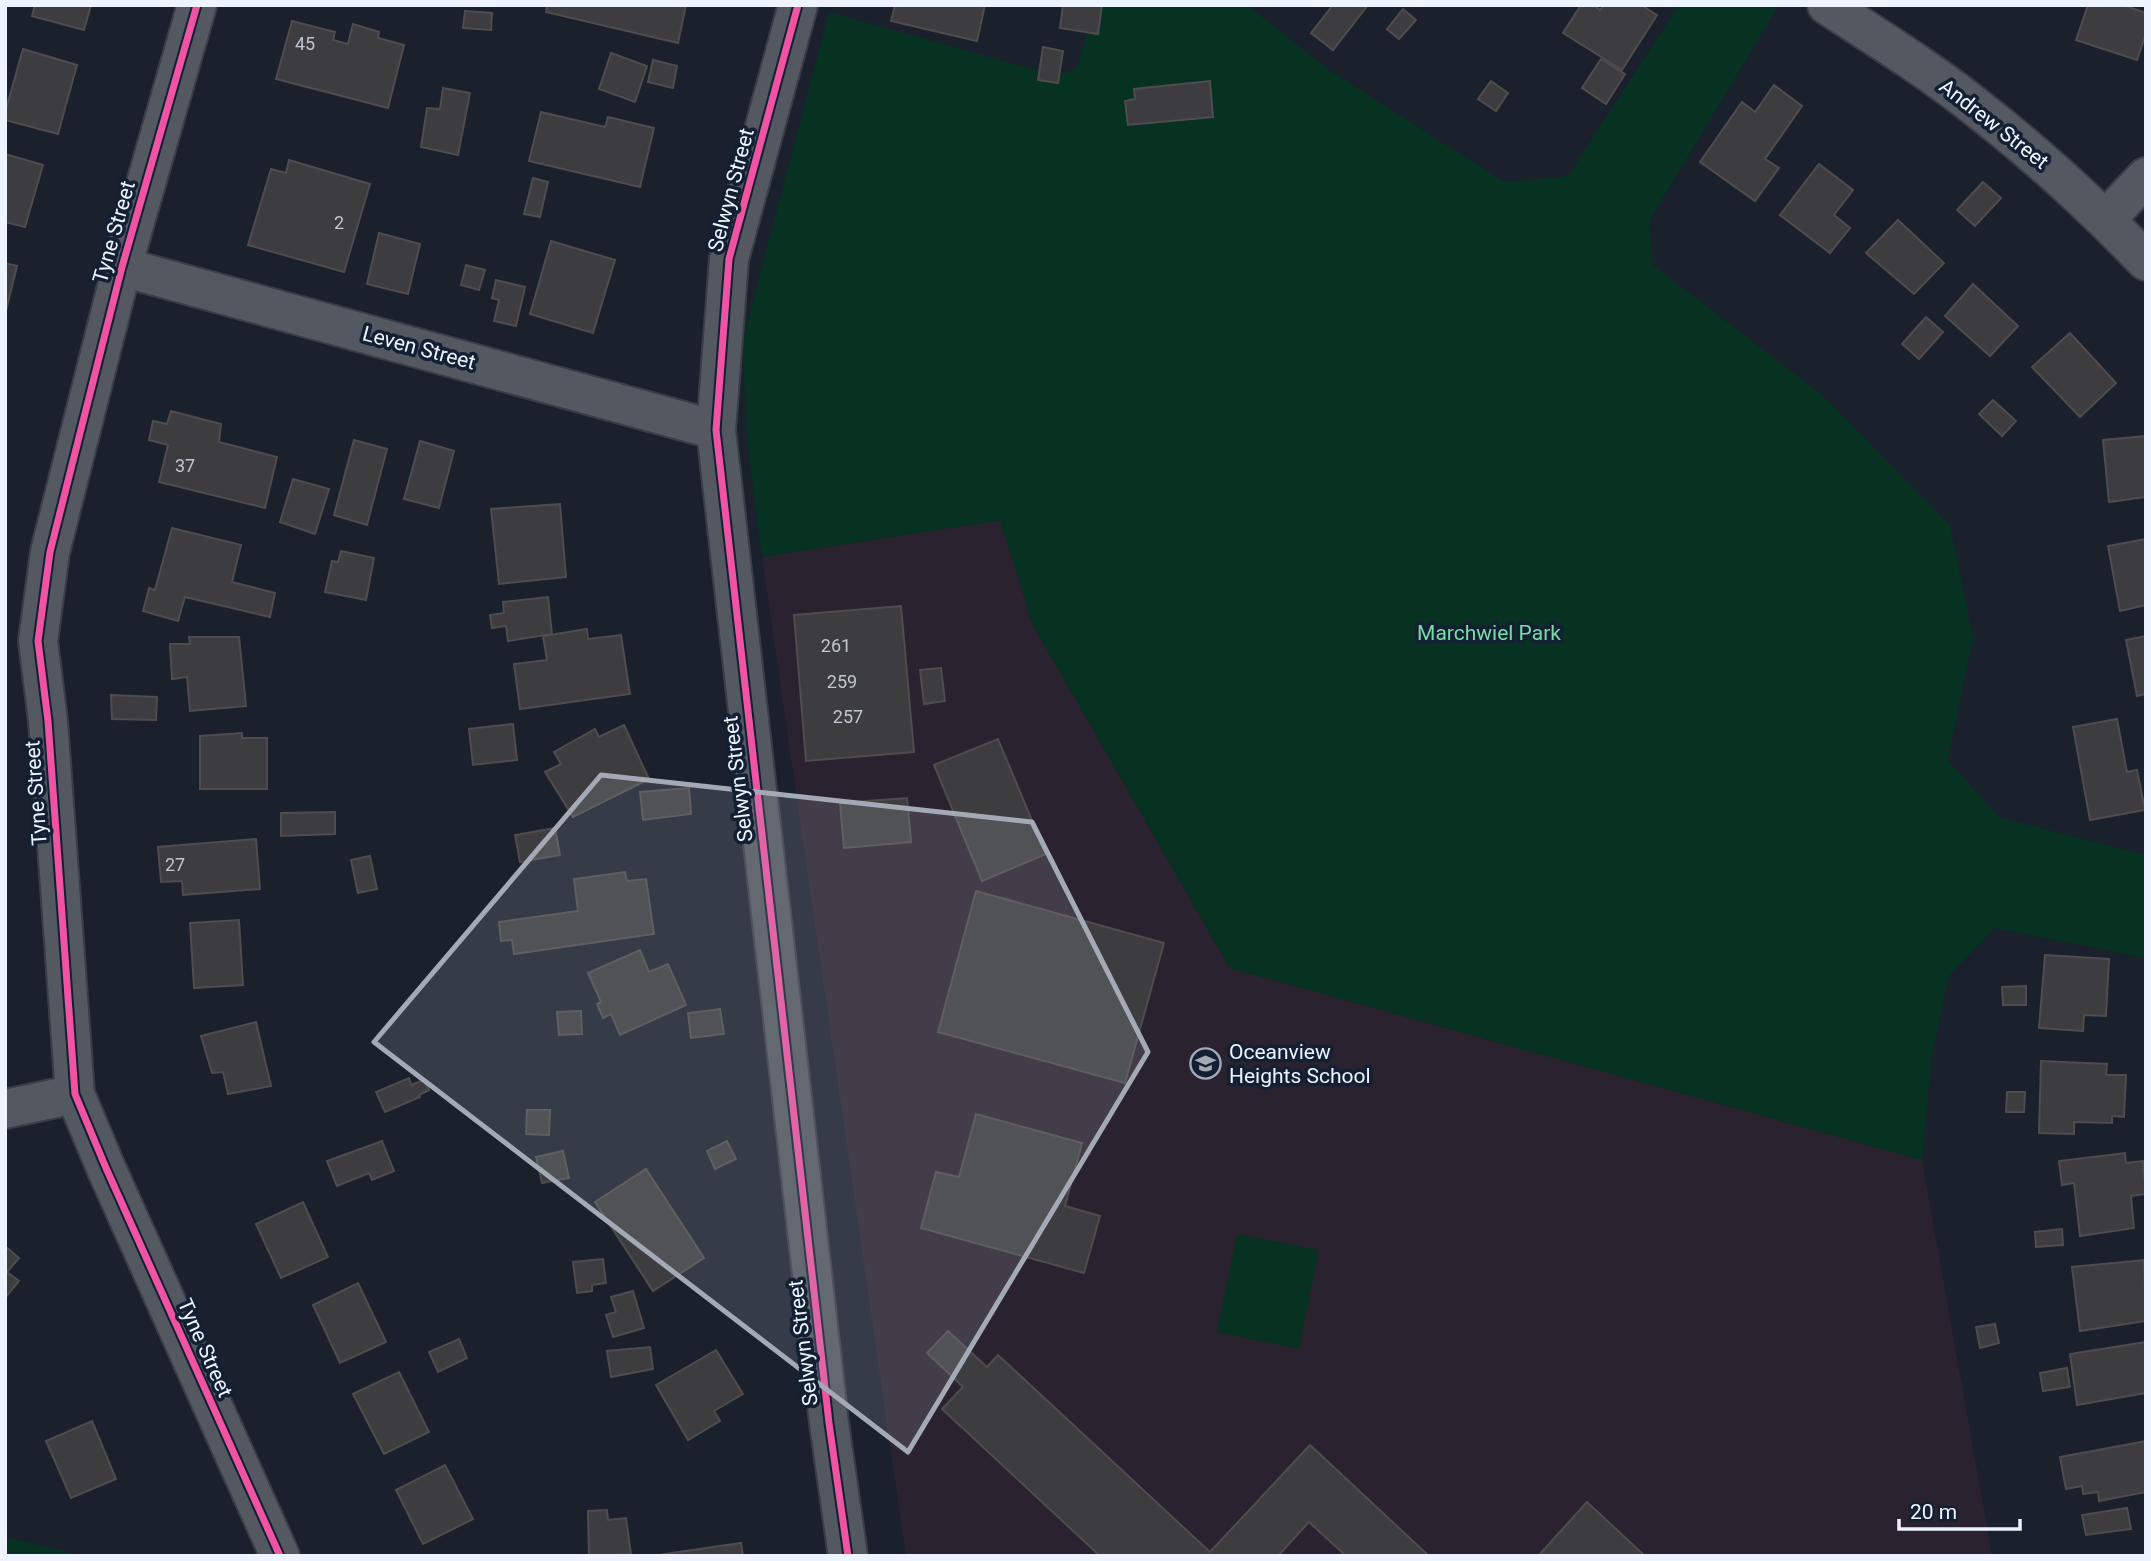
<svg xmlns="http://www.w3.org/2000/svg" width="2151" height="1561" font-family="Roboto,sans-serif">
  <rect width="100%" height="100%" fill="#1a212c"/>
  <path fill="#2a222f" d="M1000,520L1033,625L1230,968L1922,1160L1992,1556H906L762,557Z"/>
  <g fill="#073121">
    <path d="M1094,5H1247L1326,68L1504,182L1568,176L1679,5H1779L1649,221L1653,265L1822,395L1950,525L1973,637L1948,760L1999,817L2146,855V958L1995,928L1949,976L1932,1055L1922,1160L1230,968L1033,625L1000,520L762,557L748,447L742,343L829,12L1058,76L1077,68Z"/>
    <path d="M1237,1234L1319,1250L1299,1349L1217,1332Z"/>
    <path d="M5,1537L85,1556H5Z"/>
  </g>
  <g fill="#3d3c3f" stroke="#4e4c4e" stroke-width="2">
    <path d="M35,5H91L84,30L32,16Z"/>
    <path d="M547,5H686L678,43L546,12Z"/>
    <path d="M895,5H985L977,41L891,21Z"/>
    <path d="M1063,5H1102L1098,34L1060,28Z"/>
    <path d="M1333,5H1368L1333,50L1311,33Z"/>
    <path d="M1581,5H1593L1600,10L1604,5H1641L1657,15L1622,70L1563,33Z"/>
    <path d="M2088,5H2123L2146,13V33L2137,60L2076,40Z"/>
    <path d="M1403,9L1416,20L1399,39L1387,29Z"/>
    <path d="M465,11L492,13L491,30L463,28Z"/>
    <path d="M292,21L335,32L333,40L348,44L353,24L379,32L378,38L404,45L388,108L276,79Z"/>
    <path d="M1043,47L1063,51L1058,83L1038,80Z"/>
    <path d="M23,49L77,65L58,134L5,120V113Z"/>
    <path d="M611,53L647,66L635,102L599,89Z"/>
    <path d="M1601,59L1625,74L1606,104L1582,88Z"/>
    <path d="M653,60L677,66L673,88L648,82Z"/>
    <path d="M1210,81L1213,117L1128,125L1125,101L1135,99L1134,89Z"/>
    <path d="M1491,81L1508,93L1496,111L1478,99Z"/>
    <path d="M1774,85L1802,106L1765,159L1779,168L1755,201L1700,162L1742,102L1755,112Z"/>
    <path d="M443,88L470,93L458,155L421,147L427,108L440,109Z"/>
    <path d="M541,112L605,127L608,117L654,128L640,187L529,161Z"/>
    <path d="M5,154L43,165L25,227L5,222Z"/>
    <path d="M289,160L370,184L344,272L248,245L271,169L286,173Z"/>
    <path d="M1819,164L1853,190L1834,215L1850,228L1830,253L1780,215Z"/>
    <path d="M533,178L548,182L540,217L524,214Z"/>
    <path d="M1983,182L2001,198L1975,226L1957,210Z"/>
    <path d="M1898,220L1944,263L1914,294L1866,253Z"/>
    <path d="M379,233L420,244L408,294L367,284Z"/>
    <path d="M551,241L615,260L593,333L530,314Z"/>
    <path d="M5,263L17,266L5,315Z"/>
    <path d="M466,265L485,270L479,290L461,285Z"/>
    <path d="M496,280L525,287L516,326L494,321L499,300L492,298Z"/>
    <path d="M1973,284L2018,326L1990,356L1945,316Z"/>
    <path d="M1926,317L1943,332L1919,359L1902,344Z"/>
    <path d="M2070,333L2116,383L2080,417L2032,367Z"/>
    <path d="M1993,400L2016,421L2002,436L1979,414Z"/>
    <path d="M171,411L221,424L219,442L277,457L265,508L159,482L168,445L149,440L153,421L167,424Z"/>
    <path d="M2146,436V497L2109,502L2103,440Z"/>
    <path d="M354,440L387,449L367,525L334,515Z"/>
    <path d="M420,441L454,451L439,508L404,499Z"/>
    <path d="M293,479L329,489L315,534L280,522Z"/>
    <path d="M560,504L566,577L499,584L491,509Z"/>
    <path d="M172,528L241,545L232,582L275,593L270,617L185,597L178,621L143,611L149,588L155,590Z"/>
    <path d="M2146,539V605L2120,611L2108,546Z"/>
    <path d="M341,551L374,558L366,600L325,592L332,561L338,562Z"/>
    <path d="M548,597L552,634L508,641L506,626L492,628L490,615L504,613L503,602Z"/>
    <path d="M901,606L914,752L806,761L794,615Z"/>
    <path d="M587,629L588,639L621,635L630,694L520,709L514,664L547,660L543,636Z"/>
    <path d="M2146,636V694L2137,696L2126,640Z"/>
    <path d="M189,637H239L246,706L190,711L187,677L172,679L170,644H190Z"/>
    <path d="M941,668L945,701L924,704L920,670Z"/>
    <path d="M111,695L157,697L156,720L112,719Z"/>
    <path d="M2117,719L2127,772L2137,770L2145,810L2090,820L2073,727Z"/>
    <path d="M513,724L517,760L473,765L469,729Z"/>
    <path d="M624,725L649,779L573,817L545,772L561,764L554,752L595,729L599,737Z"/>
    <path d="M242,733V738H267V789H200V736Z"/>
    <path d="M998,739L1046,854L982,881L934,765Z"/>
    <path d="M689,788L691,814L643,820L640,792Z"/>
    <path d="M907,798L911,842L844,848L840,803Z"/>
    <path d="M335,812V834L281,836V813Z"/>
    <path d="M555,828L560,855L520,862L515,835Z"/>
    <path d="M256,839L260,889L183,895L182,881L161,882L158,847Z"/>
    <path d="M370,856L377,889L358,893L351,860Z"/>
    <path d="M625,872L627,881L646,879L654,934L514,954L512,940L501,941L499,922L578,911L574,879Z"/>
    <path d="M976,891L1164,943L1125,1083L938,1032Z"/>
    <path d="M239,920L243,985L194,988L190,923Z"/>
    <path d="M640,950L649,972L668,964L686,1005L620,1035L611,1014L603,1018L597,1004L601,1002L588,973Z"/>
    <path d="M2045,955L2109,959L2106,1016L2084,1015L2083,1031L2039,1028Z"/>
    <path d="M2026,986V1005H2003L2002,987Z"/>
    <path d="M720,1009L724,1034L691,1038L688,1013Z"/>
    <path d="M581,1011L582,1034L559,1035L557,1012Z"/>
    <path d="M256,1022L271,1086L228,1094L223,1072L212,1073L201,1036Z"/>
    <path d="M2041,1061L2107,1064L2106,1075H2126L2124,1117L2112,1116V1123L2074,1122V1134L2039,1133Z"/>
    <path d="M409,1078L411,1085L424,1080L429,1090L419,1095L420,1097L385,1112L376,1092Z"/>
    <path d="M2007,1092H2025L2024,1112H2006Z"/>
    <path d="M527,1110H550L549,1135L526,1134Z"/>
    <path d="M976,1114L1082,1143L1065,1206L1100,1216L1084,1273L921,1228L936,1172L959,1177Z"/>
    <path d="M382,1141L394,1171L372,1180L369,1173L337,1186L327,1161Z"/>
    <path d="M727,1141L736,1159L715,1169L707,1151Z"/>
    <path d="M563,1151L569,1178L542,1183L536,1157Z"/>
    <path d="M2125,1153L2126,1163L2143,1161L2146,1194L2131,1196L2134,1228L2080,1236L2074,1183L2062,1185L2059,1161Z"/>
    <path d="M646,1169L704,1258L653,1291L595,1202Z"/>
    <path d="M303,1202L328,1257L281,1278L256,1224Z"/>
    <path d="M2062,1229L2063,1245L2036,1247L2035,1232Z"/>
    <path d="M5,1246L19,1258L7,1272L19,1281L5,1298Z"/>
    <path d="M603,1259L606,1283L592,1285V1291L577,1293L573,1262Z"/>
    <path d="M2144,1260L2146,1321L2080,1331L2072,1267Z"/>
    <path d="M358,1283L386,1342L340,1363L313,1305Z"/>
    <path d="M633,1291L644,1328L613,1337L606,1315L616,1312L611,1297Z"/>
    <path d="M1995,1324L1999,1343L1980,1348L1976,1327Z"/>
    <path d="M948,1331L987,1367L998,1355L1210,1552L1310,1445L1429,1556H1346L1309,1522L1278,1556H1100L942,1409L963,1387L927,1353Z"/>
    <path d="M459,1339L467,1358L438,1372L429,1352Z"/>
    <path d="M2146,1342V1393L2077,1405L2070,1354Z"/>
    <path d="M650,1347L653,1369L611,1377L607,1351Z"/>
    <path d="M716,1350L743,1394L714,1411L720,1421L688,1440L656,1385Z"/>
    <path d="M2067,1368L2070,1387L2043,1391L2040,1373Z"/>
    <path d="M399,1372L429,1432L384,1454L353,1394Z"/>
    <path d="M92,1421L116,1479L71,1498L46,1441Z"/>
    <path d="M2146,1441V1492L2099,1501L2098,1492L2083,1494L2082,1486L2066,1489L2060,1457Z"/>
    <path d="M445,1465L473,1519L423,1544L396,1490Z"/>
    <path d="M1587,1502L1645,1556H1538Z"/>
    <path d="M2127,1508L2131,1529L2086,1535L2082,1515Z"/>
    <path d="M607,1510L608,1520L626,1518L631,1554L589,1556L588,1511Z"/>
    <path d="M741,1543L743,1556H652Z"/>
  </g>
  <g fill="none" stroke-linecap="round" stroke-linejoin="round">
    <defs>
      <g id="minor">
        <path d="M197,5L122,267L50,552L38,641L48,721L75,1094L106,1168L280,1556"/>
        <path d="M798,5L729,259L716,430L829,1423L848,1556"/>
        <path d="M1827,5C1876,37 1926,68 1972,104C2034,152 2091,204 2146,261"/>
        <path d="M2106,219L2146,177"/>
        <path d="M122,267L716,430"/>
        <path d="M5,1109L75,1094"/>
      </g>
    </defs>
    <use href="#minor" stroke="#393d46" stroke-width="42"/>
    <use href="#minor" stroke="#535861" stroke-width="38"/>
    <defs>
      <g id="cycleway">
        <path d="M197,5L122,267L50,552L38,641L48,721L75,1094L106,1168L280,1556"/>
        <path d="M798,5L729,259L716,430L829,1423L848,1556"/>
      </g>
    </defs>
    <use href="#cycleway" stroke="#132033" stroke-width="11"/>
    <use href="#cycleway" stroke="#f153a3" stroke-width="7"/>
  </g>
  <path fill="#a3aab5" fill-opacity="0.2" stroke="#a3aab5" stroke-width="5" stroke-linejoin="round" d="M601,775L1032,822L1148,1052L908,1452L374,1042Z"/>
  <defs>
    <symbol id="school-ring" viewBox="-11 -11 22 22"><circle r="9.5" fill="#132033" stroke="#a3aab5" stroke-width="1.5"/><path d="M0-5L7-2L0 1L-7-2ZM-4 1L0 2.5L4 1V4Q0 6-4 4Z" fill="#a3aab5"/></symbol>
  </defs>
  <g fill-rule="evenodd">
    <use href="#school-ring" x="1188" y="1046" width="35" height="35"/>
  </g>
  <g text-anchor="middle" stroke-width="7" stroke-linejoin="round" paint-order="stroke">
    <g font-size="18" fill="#c1c6cf">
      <text x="305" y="50">45</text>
      <text x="339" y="229">2</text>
      <text x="185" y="472">37</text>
      <text x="836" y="652">261</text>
      <text x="842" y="688">259</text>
      <text x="848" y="723">257</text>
      <text x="175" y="871">27</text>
    </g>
    <g font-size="21" fill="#edf4ff" stroke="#132033">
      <text transform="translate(1994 124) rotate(38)" y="7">Andrew Street</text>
      <text transform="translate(731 190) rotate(-75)" y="7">Selwyn Street</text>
      <text transform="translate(114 232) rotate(-74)" y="7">Tyne Street</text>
      <text transform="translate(419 348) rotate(15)" y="7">Leven Street</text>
      <text transform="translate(738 779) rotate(-97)" y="7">Selwyn Street</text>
      <text transform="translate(36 793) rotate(-94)" y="7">Tyne Street</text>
      <text transform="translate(803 1343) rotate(-97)" y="7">Selwyn Street</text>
      <text transform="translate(205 1348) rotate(66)" y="7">Tyne Street</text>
    </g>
    <g font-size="21" fill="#7bdba7" stroke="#132033">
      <text x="1489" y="640">Marchwiel Park</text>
    </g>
    <g font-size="21" fill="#edf4ff" stroke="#132033" text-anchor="start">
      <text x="1229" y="1059">Oceanview<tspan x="1229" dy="24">Heights School</tspan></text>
    </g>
  </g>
  <rect width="2151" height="1561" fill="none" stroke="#edf4ff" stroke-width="14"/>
  <path d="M1899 1519v10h121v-10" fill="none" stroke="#edf4ff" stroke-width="3.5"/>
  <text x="1910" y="1519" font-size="21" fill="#edf4ff" stroke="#132033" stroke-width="5" paint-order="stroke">20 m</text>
</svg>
